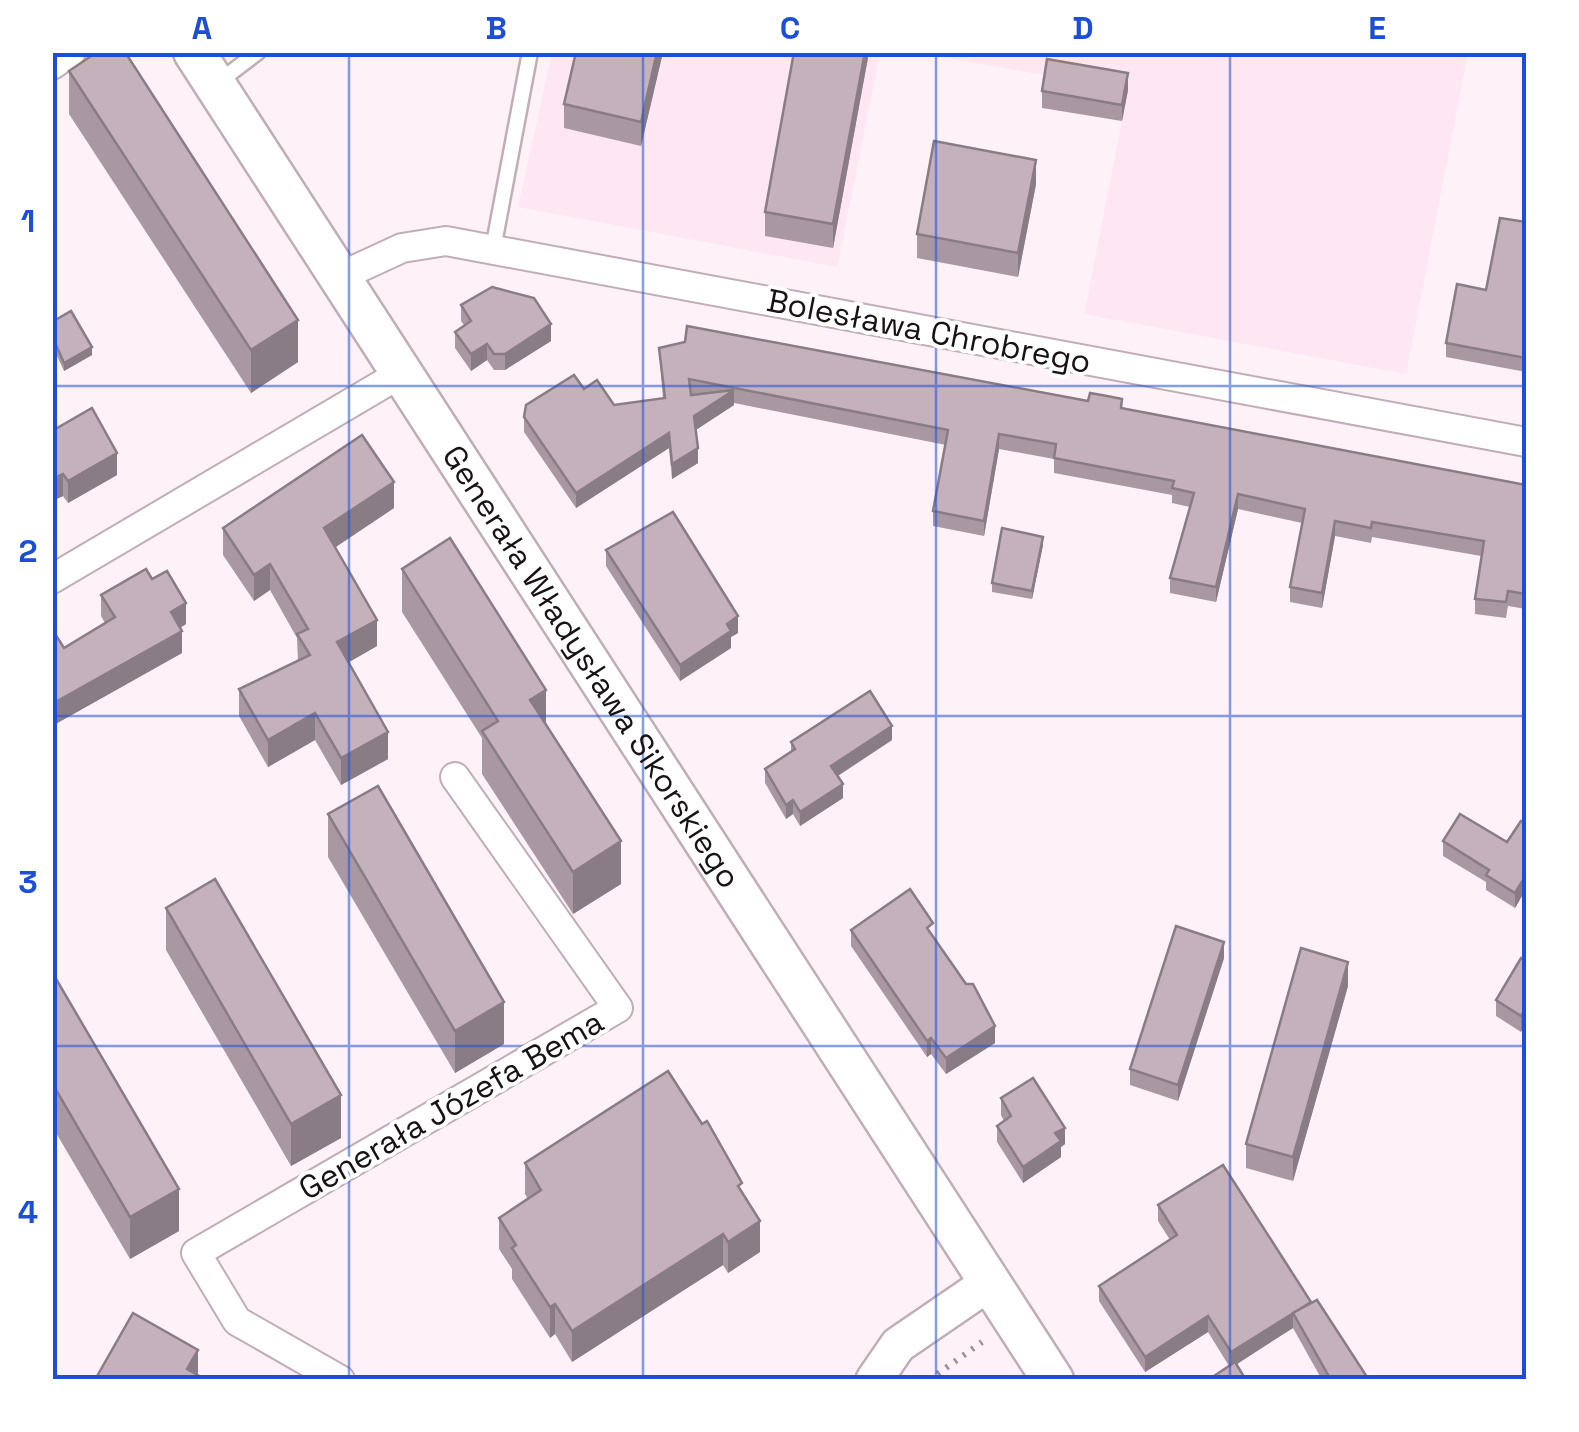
<svg xmlns="http://www.w3.org/2000/svg" width="1579" height="1432" font-family="'Space Grotesk',sans-serif">
  <rect width="100%" height="100%" fill="#fef2f8"/>
  <g fill="#fee7f3">
    <path d="M552,53H880L837,267L518,207Z"/>
    <path d="M919,53H1468L1406,374L1084,314L1128,90Z"/>
  </g>
  <g fill="none" stroke-linecap="round" stroke-linejoin="round">
    <defs>
      <g id="service">
        <path d="M216,84L258,52"/>
        <path d="M493,249L530,52"/>
      </g>
      <g id="minor">
        <path d="M52,65L71,52"/>
        <path d="M337,278L402,248L446,241L1526,442"/>
        <path d="M52,579L400,374"/>
        <path d="M340,1380L237,1321L196,1253L618,1008L455,777"/>
      </g>
      <path id="tertiary" d="M874,1380L898,1345L990,1282"/>
      <g id="secondary">
        <path id="s1" d="M194,52L1053,1380"/>
      </g>
    </defs>
    <use href="#service" stroke="#c1adb8" stroke-width="19"/>
    <use href="#minor" stroke="#c1adb8" stroke-width="32"/>
    <use href="#tertiary" stroke="#c1adb8" stroke-width="40"/>
    <use href="#secondary" stroke="#c1adb8" stroke-width="45"/>
    <path stroke="#988e93" stroke-width="6" stroke-dasharray="2.5 8" stroke-linecap="butt" d="M929,1380L982,1342"/>
    <use href="#service" stroke="#fff" stroke-width="14"/>
    <use href="#minor" stroke="#fff" stroke-width="28"/>
    <use href="#tertiary" stroke="#fff" stroke-width="35"/>
    <use href="#secondary" stroke="#fff" stroke-width="40"/>
  </g>
  <g fill="#a998a2">
    <path d="M663,52L641,146L564,128V104Z"/>
    <path d="M869,52L833,248L765,236V212Z"/>
    <path d="M69,71L298,362L251,393L69,114Z"/>
    <path d="M1128,90L1122,121L1042,108V91Z"/>
    <path d="M1036,184L1018,277L917,258V234Z"/>
    <path d="M1526,222V372L1446,357V343L1486,290Z"/>
    <path d="M461,305L551,341L505,370H494L487,360L471,371L455,348V332L464,325L461,321Z"/>
    <path d="M52,322L92,355L64,371L52,345Z"/>
    <path d="M659,348L1122,408L1526,485V609L1508,606L1506,618L1475,614V599L1481,556L1372,537L1371,543L1335,536L1322,608L1290,602V587L1302,523L1238,509L1216,602L1170,593V578L1190,507L1172,503V495L1054,473V459L999,449L984,536L933,526V511L946,445L734,403V405L696,430L698,463L672,479L669,448L576,508L524,432V417L584,389L614,405L663,399Z"/>
    <path d="M52,431L117,475L68,503L63,496L52,501Z"/>
    <path d="M394,508L335,547L377,646L349,662L388,759L341,785L315,740L268,767L239,716V689L298,661L297,638L270,590L254,601L223,555V528Z"/>
    <path d="M1043,545L1032,599L992,592V583Z"/>
    <path d="M606,550L738,633L731,637V648L680,681L606,566Z"/>
    <path d="M402,569L546,725L621,884L573,914L482,774V738L402,612Z"/>
    <path d="M101,595L186,624L180,628L182,653L52,726V629L64,648L105,623L101,616Z"/>
    <path d="M892,740L838,776L843,798L800,826L793,814L786,819L765,783V769L791,752V742Z"/>
    <path d="M328,814L504,1044L455,1073L328,857Z"/>
    <path d="M1526,822V889L1515,908L1486,890V882L1443,856V841L1507,842Z"/>
    <path d="M166,908L341,1138L291,1166L166,950Z"/>
    <path d="M851,930L933,937L995,1043L946,1074L931,1054L927,1057L851,946Z"/>
    <path d="M1224,958L1178,1101L1130,1085V1069Z"/>
    <path d="M1526,961L1521,1032L1496,1016V1000Z"/>
    <path d="M52,972L179,1231L130,1259L52,1126Z"/>
    <path d="M1348,986L1293,1181L1246,1168V1144Z"/>
    <path d="M1001,1098L1065,1144L1061,1147V1157L1023,1183L997,1142V1126L1004,1121L1001,1115Z"/>
    <path d="M525,1163L742,1193L760,1252L728,1273L723,1265L572,1362L555,1334L550,1338L512,1279V1269L499,1249V1218L528,1199L525,1194Z"/>
    <path d="M1158,1205L1311,1302L1369,1380H1322L1293,1328L1229,1366L1208,1332L1145,1372L1099,1301V1286L1170,1240L1158,1221Z"/>
  </g>
  <g fill="#8a7c84">
    <path d="M657,52H663L641,146V122Z"/>
    <path d="M865,52H869L833,248V224Z"/>
    <path d="M1128,73V90L1122,121V105Z"/>
    <path d="M1036,160V184L1018,277V253Z"/>
    <path d="M298,320V362L251,393V350Z"/>
    <path d="M551,324V341L505,370V354Z"/>
    <path d="M487,344V360L471,371V354Z"/>
    <path d="M92,347V355L64,371V363Z"/>
    <path d="M734,390V405L694,431V416Z"/>
    <path d="M669,433V448L576,508V493Z"/>
    <path d="M999,434V449L984,536V521Z"/>
    <path d="M698,448V463L672,479V464Z"/>
    <path d="M117,453V475L68,503V481Z"/>
    <path d="M63,474V496L52,501V479Z"/>
    <path d="M394,482V508L324,555V528Z"/>
    <path d="M1238,494V509L1216,602V587Z"/>
    <path d="M1335,521V536L1322,608V593Z"/>
    <path d="M1043,537V545L1032,599V591Z"/>
    <path d="M270,564V590L254,601V575Z"/>
    <path d="M186,603V624L171,633V612Z"/>
    <path d="M738,616V633L731,637V648L680,681V665Z"/>
    <path d="M377,620V646L337,669V642Z"/>
    <path d="M182,631V653L52,726V704Z"/>
    <path d="M546,690V732L530,700Z"/>
    <path d="M315,713V740L268,767V740Z"/>
    <path d="M892,726V740L831,780V766Z"/>
    <path d="M388,732V759L341,785V758Z"/>
    <path d="M843,784V798L800,826V812Z"/>
    <path d="M793,800V814L786,819V805Z"/>
    <path d="M621,841V884L573,914V872Z"/>
    <path d="M1526,875V889L1515,908V893Z"/>
    <path d="M1224,942V958L1178,1101V1085Z"/>
    <path d="M1348,962V986L1293,1181V1157Z"/>
    <path d="M504,1002V1044L455,1073V1031Z"/>
    <path d="M1526,1007V1023L1521,1032V1016Z"/>
    <path d="M995,1026V1043L946,1074V1058Z"/>
    <path d="M931,1038V1054L927,1057V1041Z"/>
    <path d="M341,1095V1138L291,1166V1124Z"/>
    <path d="M1065,1128V1144L1061,1147V1157L1023,1183V1167L1055,1133Z"/>
    <path d="M179,1189V1231L130,1259V1217Z"/>
    <path d="M760,1221V1252L728,1273V1242Z"/>
    <path d="M723,1234V1265L572,1362V1331Z"/>
    <path d="M1311,1302L1293,1313V1328L1231,1368V1352Z"/>
    <path d="M555,1304V1334L550,1338V1307Z"/>
    <path d="M1208,1316V1332L1145,1372V1357Z"/>
    <path d="M198,1350V1374L195,1380L187,1369Z"/>
  </g>
  <g fill="#c5b1bc" stroke="#8a7c84" stroke-width="2.5">
    <path d="M97,52H125L298,320L251,350L69,71Z"/>
    <path d="M576,52H657L641,122L564,104Z"/>
    <path d="M794,52H865L833,224L765,212Z"/>
    <path d="M1047,59L1128,73L1122,105L1042,91Z"/>
    <path d="M934,141L1036,160L1018,253L917,234Z"/>
    <path d="M1500,218L1526,222V358L1446,343L1457,284L1486,290Z"/>
    <path d="M492,287L534,298L551,324L505,354H494L487,344L471,354L455,332L471,321L461,305Z"/>
    <path d="M71,311L92,347L64,363L52,336V322Z"/>
    <path d="M687,326L1088,401L1090,393L1107,396L1122,399L1121,408L1526,485V594L1508,591L1506,602L1475,599L1484,541L1372,522L1371,528L1335,521L1322,593L1290,587L1305,509L1238,494L1216,587L1170,578L1194,493L1172,488L1174,481L1054,458L1056,444L999,434L984,521L933,511L948,430L689,379L691,395L734,390L694,416L698,448L672,464L669,433L576,493L524,417L526,405L574,375L584,389L597,380L614,405L665,398L659,348L685,342Z"/>
    <path d="M92,408L117,453L68,481L63,474L52,479V431Z"/>
    <path d="M362,435L394,482L324,528L377,620L337,642L388,732L341,758L315,713L268,740L239,689L310,655L297,634L308,629L270,564L254,575L223,528Z"/>
    <path d="M673,512L738,616L727,624L731,631L680,665L606,550Z"/>
    <path d="M1002,528L1043,537L1032,591L992,583Z"/>
    <path d="M450,538L546,690L530,700L621,841L573,872L482,731L498,721L402,569Z"/>
    <path d="M146,569L152,579L167,571L186,603L171,612L182,631L52,704V629L64,648L115,617L101,595Z"/>
    <path d="M870,691L892,726L831,766L843,784L800,812L793,800L786,805L765,769L795,749L791,742Z"/>
    <path d="M378,786L504,1002L455,1031L328,814Z"/>
    <path d="M1460,814L1507,842L1521,821L1526,822V875L1515,893L1486,875L1489,870L1443,841Z"/>
    <path d="M215,879L341,1095L291,1124L166,908Z"/>
    <path d="M910,889L933,923L927,928L966,984H973L995,1026L946,1058L931,1038L927,1041L851,930Z"/>
    <path d="M1176,926L1224,942L1178,1085L1130,1069Z"/>
    <path d="M1301,948L1348,962L1293,1157L1246,1144Z"/>
    <path d="M1521,958L1526,961V1007L1521,1016L1496,1000Z"/>
    <path d="M52,972L179,1189L130,1217L52,1083Z"/>
    <path d="M668,1071L702,1124L707,1121L742,1183L738,1186L760,1221L728,1242L723,1234L572,1331L555,1304L550,1307L512,1248L516,1245L499,1218L541,1190L525,1163Z"/>
    <path d="M1033,1078L1065,1128L1055,1133L1061,1141L1023,1167L997,1126L1011,1116L1001,1098Z"/>
    <path d="M1223,1165L1311,1302L1231,1352L1208,1316L1145,1357L1099,1286L1177,1235L1158,1205Z"/>
    <path d="M1317,1300L1369,1380H1331L1293,1313Z"/>
    <path d="M133,1313L198,1350L187,1369L206,1380H99L96,1378Z"/>
    <path d="M1235,1362L1246,1380H1208Z"/>
  </g>
  <path fill="none" stroke="#1d4ed8" stroke-width="2.5" stroke-opacity="0.55" d="M349,52V1380M643,52V1380M936,52V1380M1230,52V1380M52,386H1526M52,716H1526M52,1046H1526"/>
  <g text-anchor="middle" stroke-width="8" stroke-linejoin="round" paint-order="stroke">
    <g font-size="32" fill="#181115" stroke="#fff">
      <text transform="translate(929 331) rotate(11)" y="11">Bolesława Chrobrego</text>
      <text dy="11" stroke="none"><textPath href="#s1" startOffset="732">Generała Władysława Sikorskiego</textPath></text>
      <text transform="translate(451 1105) rotate(-30)" y="11">Generała Józefa Bema</text>
    </g>
  </g>
  <rect width="1579" height="1432" fill="none" stroke="#ffffff" stroke-width="110"/>
  <rect x="55" y="55" width="1469" height="1322" fill="none" stroke="#1d4ed8" stroke-width="4"/>
  <g font-size="32" text-anchor="middle" font-weight="bold" fill="#1d4ed8">
    <text x="202" y="39">A</text>
    <text x="496" y="39">B</text>
    <text x="790" y="39">C</text>
    <text x="1083" y="39">D</text>
    <text x="1377" y="39">E</text>
    <text x="28" y="232">1</text>
    <text x="28" y="562">2</text>
    <text x="28" y="893">3</text>
    <text x="28" y="1223">4</text>
  </g>
</svg>
